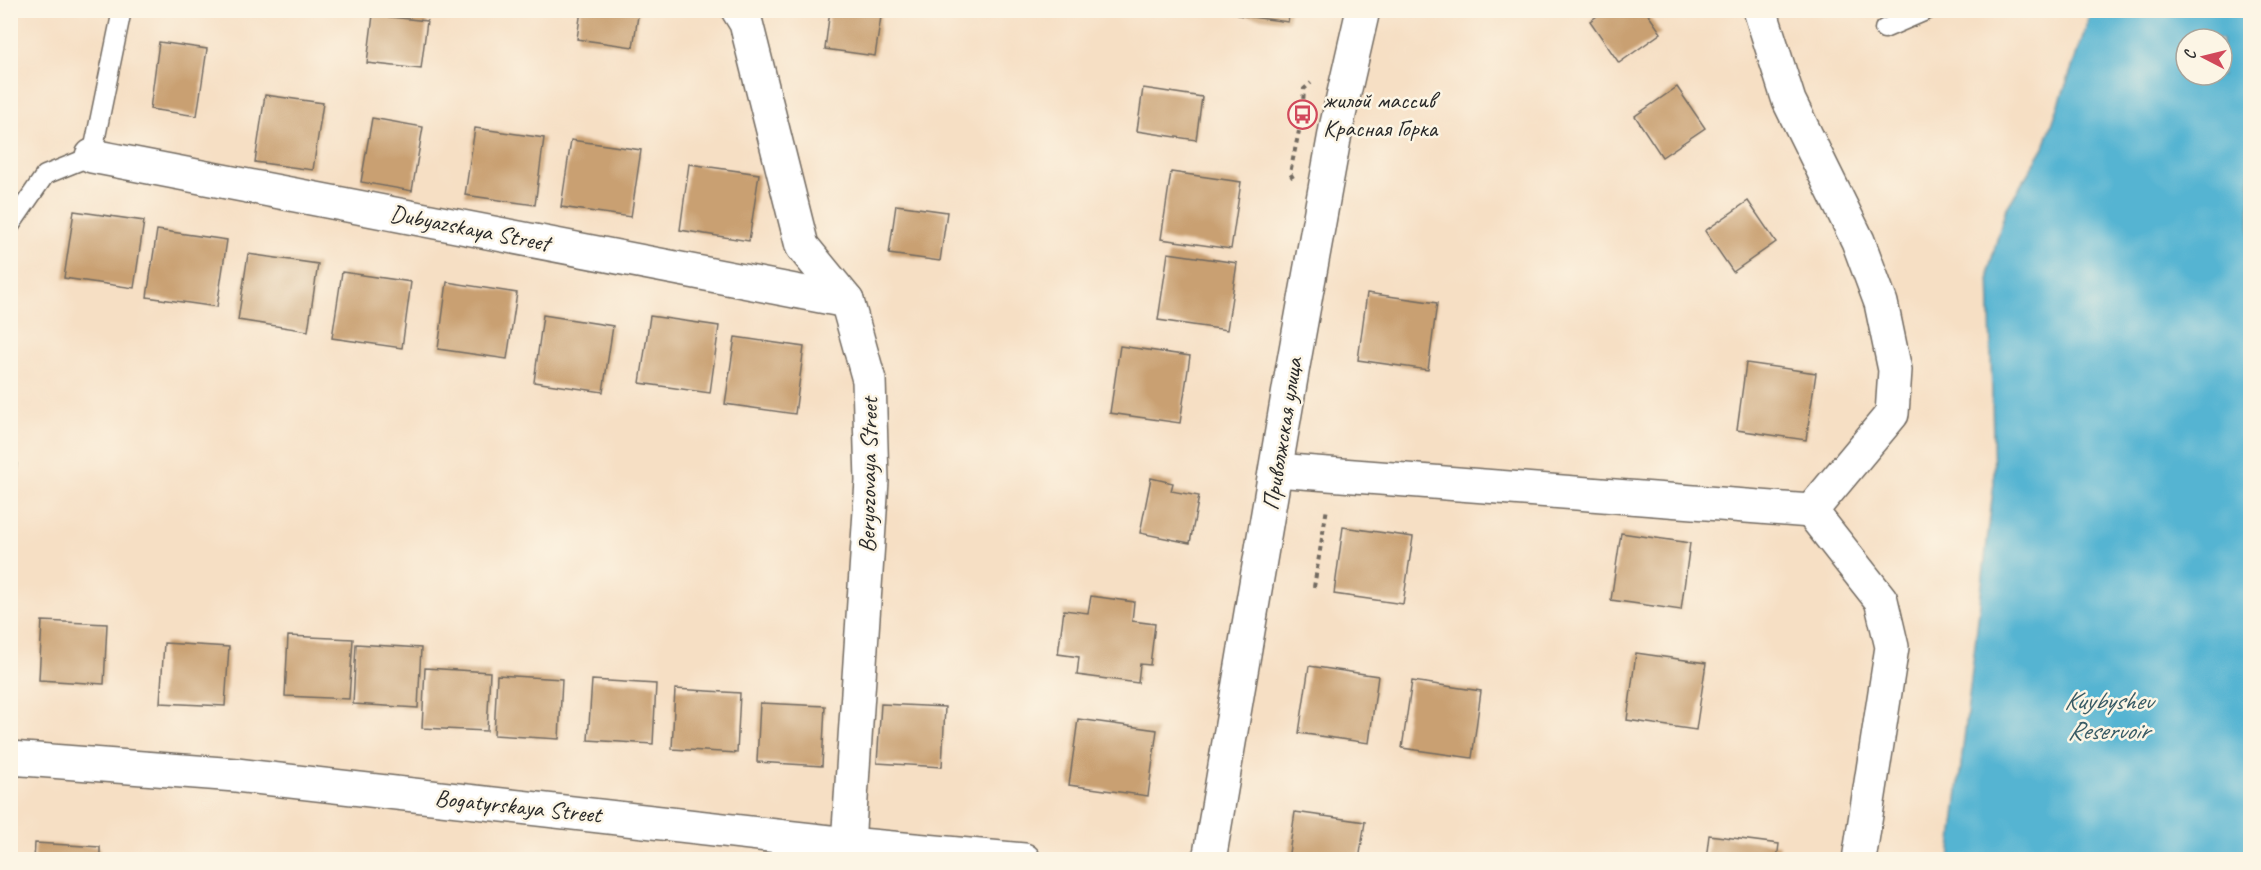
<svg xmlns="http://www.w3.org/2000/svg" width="2261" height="870" font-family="Caveat,sans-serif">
  <rect width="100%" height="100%" fill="#fcf5e5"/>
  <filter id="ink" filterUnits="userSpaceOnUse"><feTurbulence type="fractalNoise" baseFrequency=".0167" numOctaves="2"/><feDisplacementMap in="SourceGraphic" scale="12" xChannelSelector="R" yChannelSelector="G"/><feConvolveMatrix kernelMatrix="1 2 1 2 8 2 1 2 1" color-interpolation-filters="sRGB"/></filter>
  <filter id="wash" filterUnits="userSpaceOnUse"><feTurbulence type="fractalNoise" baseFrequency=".008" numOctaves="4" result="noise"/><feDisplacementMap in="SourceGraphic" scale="24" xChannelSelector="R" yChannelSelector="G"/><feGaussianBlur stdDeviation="1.35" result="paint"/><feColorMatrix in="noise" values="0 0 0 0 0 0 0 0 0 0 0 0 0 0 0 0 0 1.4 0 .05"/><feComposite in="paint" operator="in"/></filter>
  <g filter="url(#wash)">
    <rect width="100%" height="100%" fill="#f6dfc4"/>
    <path fill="#54b4d2" stroke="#40707e" stroke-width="1.5" fill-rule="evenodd" d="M2090,10L2250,11V859H1950L1994,482L1989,268L2005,211L2044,147L2087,25ZM2186,39H2222V75H2186Z"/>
    <g id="blocks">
      <g fill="#c9a072">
        <path d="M581,10H639L633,47L577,39Z"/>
        <path d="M830,10H882L875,56L825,49Z"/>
        <path d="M1238,10H1290L1288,22L1238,15Z"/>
        <path d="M1606,10H1645L1661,33L1619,63L1590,21Z"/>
        <path d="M373,15L427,21L421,69L367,63Z"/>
        <path d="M159,42L207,49L197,116L150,109Z"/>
        <path d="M1677,87L1705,128L1662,157L1635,116Z"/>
        <path d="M1143,88L1202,97L1196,140L1137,131Z"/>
        <path d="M265,95L323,103L313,170L255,162Z"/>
        <path d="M372,118L423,127L412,191L361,182Z"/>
        <path d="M475,128L544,138L535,205L465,195Z"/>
        <path d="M571,140L641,150L631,217L561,207Z"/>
        <path d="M689,164L759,174L749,241L680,230Z"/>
        <path d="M1171,172L1241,182L1231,249L1161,239Z"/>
        <path d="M1748,201L1776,242L1733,272L1705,231Z"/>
        <path d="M896,205L947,212L940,261L889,254Z"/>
        <path d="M74,211L144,221L134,288L64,278Z"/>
        <path d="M157,230L227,240L217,307L147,297Z"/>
        <path d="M1168,253L1237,263L1227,330L1158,320Z"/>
        <path d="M248,254L318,264L308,331L238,320Z"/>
        <path d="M342,272L411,282L402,348L332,338Z"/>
        <path d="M447,282L517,293L507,359L438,349Z"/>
        <path d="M1367,293L1437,303L1428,370L1358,360Z"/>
        <path d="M543,315L613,326L603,392L534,382Z"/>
        <path d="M650,316L719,326L710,393L640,383Z"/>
        <path d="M735,337L804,347L795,414L725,404Z"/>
        <path d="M1120,346L1190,356L1180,423L1110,413Z"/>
        <path d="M1746,363L1816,373L1806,440L1737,430Z"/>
        <path d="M10,458H17L13,518H10Z"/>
        <path d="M1151,478L1173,483L1171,491L1199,496L1190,543L1140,533Z"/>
        <path d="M1343,527L1413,537L1403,604L1334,594Z"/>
        <path d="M1621,533L1690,543L1681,610L1611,600Z"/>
        <path d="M1091,596L1134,602L1132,621L1155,624L1150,665L1140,664L1138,683L1077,675L1079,657L1058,654L1064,610L1088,613Z"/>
        <path d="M42,621L107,624L104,684L39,680Z"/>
        <path d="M288,636L353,639L349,699L285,696Z"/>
        <path d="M164,643L229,647L225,706L160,703Z"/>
        <path d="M356,644L421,648L418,708L353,704Z"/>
        <path d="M1636,653L1706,663L1696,730L1627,720Z"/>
        <path d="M1309,666L1378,676L1369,743L1299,733Z"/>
        <path d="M425,668L490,672L487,731L422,728Z"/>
        <path d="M497,675L562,679L559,739L494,735Z"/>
        <path d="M592,680L656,684L653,744L588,740Z"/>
        <path d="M1412,681L1481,691L1472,758L1402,748Z"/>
        <path d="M675,689L740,693L737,753L672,749Z"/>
        <path d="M760,703L825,706L822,766L757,762Z"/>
        <path d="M881,704L945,707L942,767L877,763Z"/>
        <path d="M1078,719L1157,730L1148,796L1069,785Z"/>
        <path d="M1295,812L1365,822L1359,860H1288Z"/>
        <path d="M1709,835L1779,844L1777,860H1706Z"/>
        <path d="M35,843L100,847V860H34Z"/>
      </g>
    </g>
  </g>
  <g filter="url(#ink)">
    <use href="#blocks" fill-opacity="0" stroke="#726a61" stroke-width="1.5"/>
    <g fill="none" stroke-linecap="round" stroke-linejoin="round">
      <defs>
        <g id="lane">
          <path d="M1884,29L1928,10"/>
          <path d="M10,226L45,175L92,156L122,10"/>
        </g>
        <g id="street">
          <path d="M738,10L746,23L802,246L847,301L869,380L872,481L848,844L844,860"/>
          <path d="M1760,10L1789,101L1858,241L1881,303L1895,370L1892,414L1811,511L1881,600L1892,647L1859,860"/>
          <path d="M92,156L847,301"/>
          <path d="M1276,470L1811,511"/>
        </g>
        <g id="secondary">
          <path d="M10,758L236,775L848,844L1024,860"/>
          <path d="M1209,860L1293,366L1336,128L1363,10"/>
        </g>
      </defs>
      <use href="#lane" stroke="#726a61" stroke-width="21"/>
      <use href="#street" stroke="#726a61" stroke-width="36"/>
      <use href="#secondary" stroke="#726a61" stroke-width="36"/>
      <g stroke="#726a61" stroke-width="4" stroke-dasharray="4.5 4.5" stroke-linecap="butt">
        <path d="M1302,117L1304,89L1311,83"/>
        <path d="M1293,178L1290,173L1299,131"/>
        <path d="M1314,587L1327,508"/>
      </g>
      <use href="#lane" stroke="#fff" stroke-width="18"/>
      <use href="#street" stroke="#fff" stroke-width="33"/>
      <use href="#secondary" stroke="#fff" stroke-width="33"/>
    </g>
  </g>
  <defs>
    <symbol id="bus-ring" viewBox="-11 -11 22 22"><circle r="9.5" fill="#fcf5e5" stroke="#d1495b" stroke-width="1.5"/><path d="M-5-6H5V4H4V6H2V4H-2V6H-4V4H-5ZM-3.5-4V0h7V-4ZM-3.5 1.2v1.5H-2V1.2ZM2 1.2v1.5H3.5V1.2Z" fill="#d1495b"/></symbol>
  </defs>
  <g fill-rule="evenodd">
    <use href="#bus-ring" x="1286" y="98" width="33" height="33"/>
  </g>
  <g text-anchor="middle" stroke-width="5" stroke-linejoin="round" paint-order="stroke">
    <g font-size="24" fill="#2b2b2b" stroke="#fcf5e5" text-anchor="start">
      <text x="1323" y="108">жилой массив<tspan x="1323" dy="28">Красная Горка</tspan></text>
    </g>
    <g font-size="24" fill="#2b2b2b" stroke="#fcf5e5">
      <text transform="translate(470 228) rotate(11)" y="8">Dubyazskaya Street</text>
      <text transform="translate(1282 434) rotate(-81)" y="8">Приволжская улица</text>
      <text transform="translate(868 475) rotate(-89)" y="8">Beryozovaya Street</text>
      <text transform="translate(518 806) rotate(6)" y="8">Bogatyrskaya Street</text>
    </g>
    <g font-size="26" font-style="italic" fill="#395b65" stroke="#fcf5e5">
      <text x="2108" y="709">Kuybyshev<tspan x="2108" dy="30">Reservoir</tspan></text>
    </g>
  </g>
  <rect width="2261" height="870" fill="none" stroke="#fcf5e5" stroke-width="36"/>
  <g transform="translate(2204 57) rotate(277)"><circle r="28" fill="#fcf5e5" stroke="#a8a49b" stroke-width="1.5"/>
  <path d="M0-4.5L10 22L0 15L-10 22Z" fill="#d1495b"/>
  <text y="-9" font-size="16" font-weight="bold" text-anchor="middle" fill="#2b2b2b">С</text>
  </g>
</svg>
